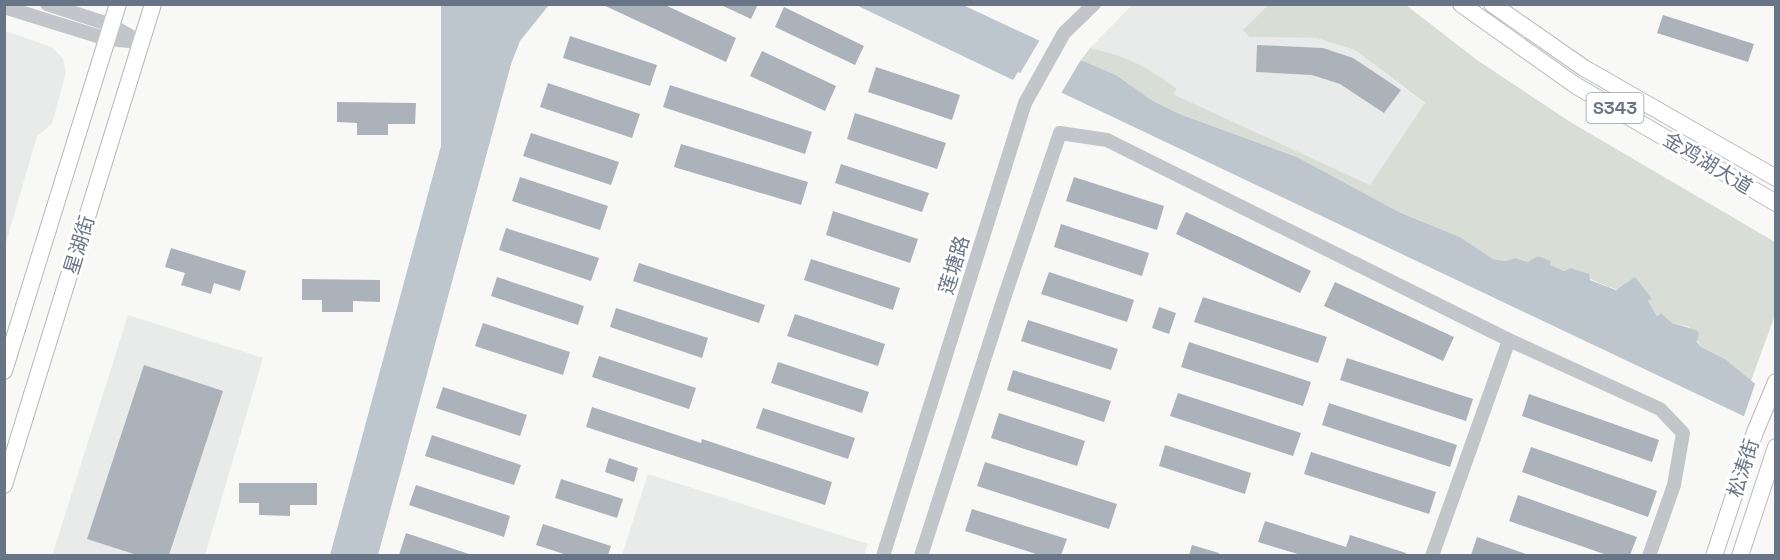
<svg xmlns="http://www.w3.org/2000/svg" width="1780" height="560" font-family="'Space Grotesk','Noto Sans SC',sans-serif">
  <rect width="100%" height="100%" fill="#f8f9f6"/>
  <g fill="#e9eaea">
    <path d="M1132,5H1268L1243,30L1249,37L1316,38L1355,50L1425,104L1370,185L1173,94L1177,89L1090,48Z"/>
    <path d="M5,31L52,47L63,59L66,72L52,124L37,136L5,246Z"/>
    <path d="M128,315L263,358L205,555L52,556Z"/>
    <path d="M648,474L868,544L864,555H622Z"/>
  </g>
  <path fill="#d8ded6" d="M1268,5H1406L1477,60L1572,123L1775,242V315L1751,381L1725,359L1701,347L1689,327L1672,323L1661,313L1657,316L1648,301L1652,299C1622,292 1596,284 1570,268L1564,271L1550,265L1539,256L1528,262L1515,258L1505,261L1493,259L1460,237L1401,213L1297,157L1182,115L1153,101L1116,75L1081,60L1090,48C1128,57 1145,65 1177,89L1173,94L1370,185L1425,103L1355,50L1316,38L1249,37L1243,30Z"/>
  <g fill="#bdc6cc">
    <path d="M441,5H549L520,41L511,64L378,555H330L441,146Z"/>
    <path d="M856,5H963L1081,60L1116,75L1153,101L1182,115L1297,157L1401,213L1460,237L1493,259L1505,261L1515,258L1528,262L1538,256L1551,261L1550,265L1564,271L1570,268L1589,274L1590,280L1616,290L1635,277L1652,299L1648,301L1657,316L1661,313L1672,323L1696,330L1699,333L1697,342L1701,347L1725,359L1759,387L1775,431L1018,72L1013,80Z"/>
  </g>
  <g fill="#f8f9f6">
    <path d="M1041,38L1082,58L1060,95L1019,75Z"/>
    <path d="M1755,384H1760L1776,393V434L1743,419Z"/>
  </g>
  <g fill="#abb2b9">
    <path d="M601,4H663L736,38L726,62Z"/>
    <path d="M719,4H758L751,19Z"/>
    <path d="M784,7L864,46L855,65L775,27Z"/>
    <path d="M1663,15L1754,44L1748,62L1657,33Z"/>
    <path d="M570,36L657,65L650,86L563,58Z"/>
    <path d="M1257,45L1323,48L1353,58L1401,90L1384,113L1340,84L1312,75L1256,72Z"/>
    <path d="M762,51L836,86L825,111L750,76Z"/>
    <path d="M876,67L960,95L952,120L868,92Z"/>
    <path d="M548,83L640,114L632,138L540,107Z"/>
    <path d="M670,85L812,132L805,154L663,107Z"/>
    <path d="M337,102L416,103L415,124H388V135H357V123L337,122Z"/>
    <path d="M855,113L946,143L937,169L847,139Z"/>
    <path d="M531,133L619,162L611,185L523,156Z"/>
    <path d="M681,144L808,182L801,205L674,167Z"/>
    <path d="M841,164L929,193L922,212L835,183Z"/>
    <path d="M520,177L608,206L600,230L512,201Z"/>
    <path d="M1074,177L1164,206L1157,230L1066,201Z"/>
    <path d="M833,211L918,239L910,263L826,235Z"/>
    <path d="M1186,212L1311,271L1300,293L1176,234Z"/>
    <path d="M1061,224L1149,253L1142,276L1054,247Z"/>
    <path d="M506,228L599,258L591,281L499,250Z"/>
    <path d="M171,248L246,271L240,291L214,283L211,294L181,285L185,273L165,267Z"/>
    <path d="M811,259L900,288L893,310L804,280Z"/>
    <path d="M639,263L765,305L759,323L633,281Z"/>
    <path d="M1049,272L1134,300L1127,322L1041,294Z"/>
    <path d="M497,277L584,306L578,325L491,296Z"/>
    <path d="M302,279L380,280V302L353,301V312H322V300H302Z"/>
    <path d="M1335,282L1454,337L1443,361L1324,306Z"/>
    <path d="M1203,297L1327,337L1318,363L1194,322Z"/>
    <path d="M1159,307L1176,313L1169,334L1152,328Z"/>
    <path d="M616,308L708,338L702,358L610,327Z"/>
    <path d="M795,314L885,344L878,366L787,336Z"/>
    <path d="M1028,320L1118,349L1111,370L1021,341Z"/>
    <path d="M483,323L570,352L563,375L475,346Z"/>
    <path d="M1189,342L1311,382L1303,406L1181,367Z"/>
    <path d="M599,356L696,388L689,409L592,377Z"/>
    <path d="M1347,358L1473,399L1466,421L1340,380Z"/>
    <path d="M778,362L869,392L862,413L771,383Z"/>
    <path d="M144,365L223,391L169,555H137L87,539Z"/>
    <path d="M1013,370L1111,401L1104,422L1007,390Z"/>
    <path d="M443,387L527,415L520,436L436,408Z"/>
    <path d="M1178,393L1301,433L1293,456L1170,416Z"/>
    <path d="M1529,394L1659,440L1652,462L1522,416Z"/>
    <path d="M1329,403L1457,445L1450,467L1322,425Z"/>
    <path d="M592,407L701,443L702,439L832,482L825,505L586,427Z"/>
    <path d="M763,408L855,438L848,459L756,428Z"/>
    <path d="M999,413L1085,441L1077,466L991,438Z"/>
    <path d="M432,435L521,465L514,485L425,456Z"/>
    <path d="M1165,445L1251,473L1245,494L1159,466Z"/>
    <path d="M1531,447L1657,491L1648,517L1522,472Z"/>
    <path d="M1311,452L1436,492L1429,514L1304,474Z"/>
    <path d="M609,458L638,468L634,482L605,472Z"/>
    <path d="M985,462L1117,504L1109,529L977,486Z"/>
    <path d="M561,479L623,499L617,518L555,498Z"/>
    <path d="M239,483H317V505H290V516L259,515V503H239Z"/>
    <path d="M416,485L510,516L504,537L409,505Z"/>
    <path d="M1518,495L1637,537L1630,555H1607L1509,521Z"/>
    <path d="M972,509L1067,539L1061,555H1039L965,531Z"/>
    <path d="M1265,521L1346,547L1350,535L1406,553L1405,555H1301L1258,542Z"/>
    <path d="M543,524L611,546L608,555H567L536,545Z"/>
    <path d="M406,533L469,554L468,555H399Z"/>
    <path d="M1477,537L1526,554V555H1471Z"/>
    <path d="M1192,545L1219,553V555H1189Z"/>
  </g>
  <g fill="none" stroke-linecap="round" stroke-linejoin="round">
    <defs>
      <g id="major">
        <path d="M1461,4L1575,85L1776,203"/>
        <path d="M1492,4L1584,68L1776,178"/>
        <path d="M4,371L118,4"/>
        <path d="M4,485L153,4"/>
        <path d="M1714,556L1755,432L1776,382"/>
        <path d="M1740,556L1776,447"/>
      </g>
    </defs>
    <use href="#major" stroke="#b6b9be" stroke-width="18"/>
    <g stroke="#c2c6ca" stroke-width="14">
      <path d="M47,4L111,25L137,40"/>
      <path d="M4,7L107,39L141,42"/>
      <path d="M883,556L1025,103L1064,33L1094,4"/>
      <path d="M921,556L1004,298L1060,133L1107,140L1509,340"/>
      <path d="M1432,556L1509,340L1660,409L1683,433L1674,485L1649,556"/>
    </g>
    <use href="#major" stroke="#fff" stroke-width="16"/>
  </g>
  <g text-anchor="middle" stroke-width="6" stroke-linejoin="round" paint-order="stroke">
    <rect fill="#fff" stroke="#959eab" stroke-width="1.5" x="1586.5" y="93" width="57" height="30" rx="4.5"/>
    <g font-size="18" font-weight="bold" fill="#687587">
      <text x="1615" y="114">S343</text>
    </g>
    <g font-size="20" fill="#687587" stroke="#fff">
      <text transform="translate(1708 163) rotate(31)" y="7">金鸡湖大道</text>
      <text transform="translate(79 245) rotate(-73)" y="7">星湖街</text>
      <text transform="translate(954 265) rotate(-73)" y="7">莲塘路</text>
      <text transform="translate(1743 468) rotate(-72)" y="7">松涛街</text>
    </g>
  </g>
  <rect width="1780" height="560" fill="none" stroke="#687587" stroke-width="12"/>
</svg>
